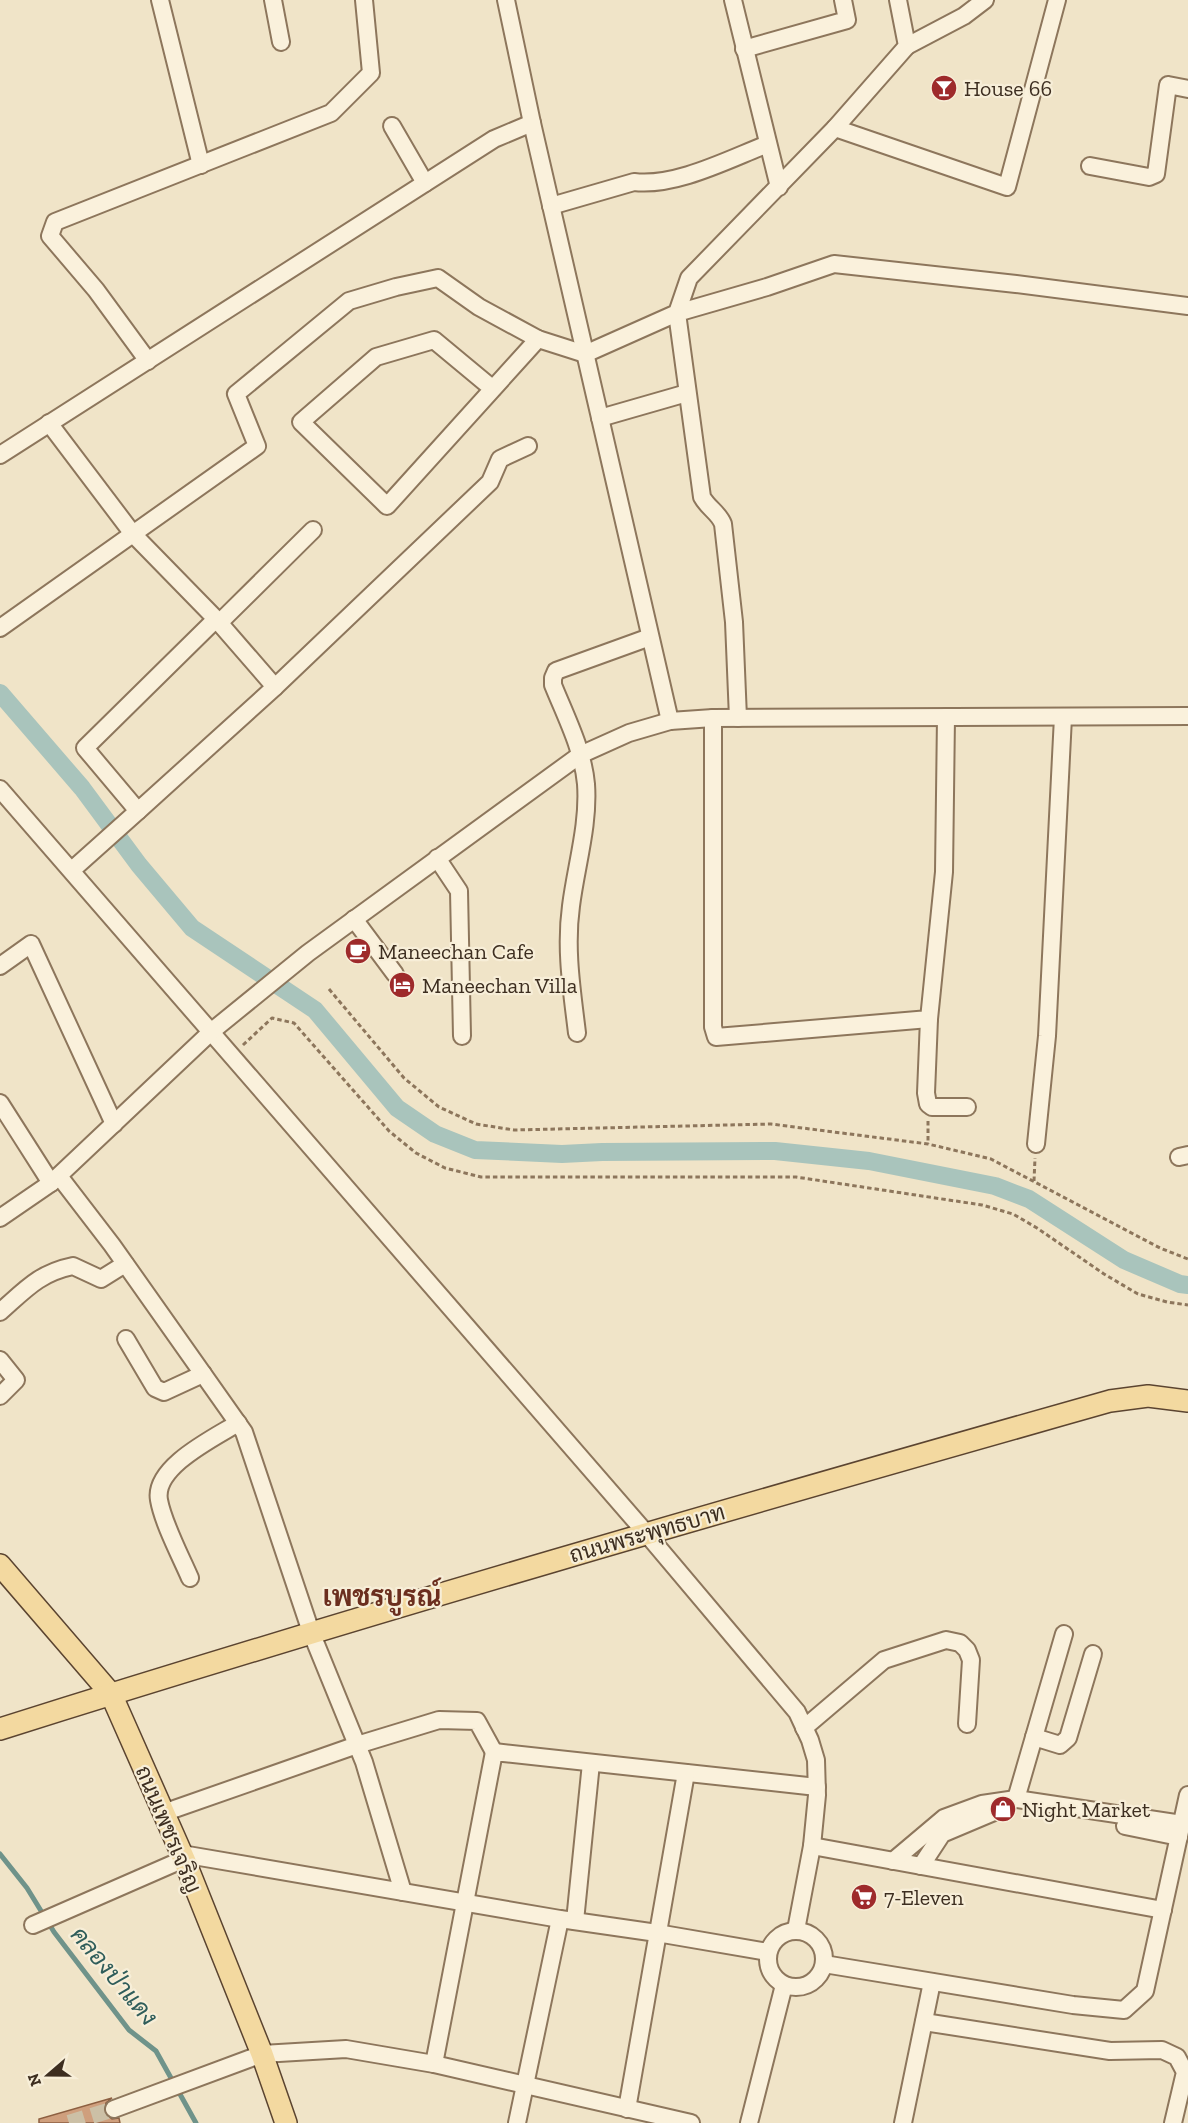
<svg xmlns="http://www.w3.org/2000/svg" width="1188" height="2123" font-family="'Zilla Slab',Sarabun,serif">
  <rect width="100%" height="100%" fill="#f0e4c8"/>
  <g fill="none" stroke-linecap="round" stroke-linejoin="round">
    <path stroke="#6f938a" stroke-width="5" d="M0,1854L27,1888L54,1932L129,2030L156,2051L196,2123"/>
    <path stroke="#a9c4bc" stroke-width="18" d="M0,693L82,788L139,865L192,928L315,1010L397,1108L435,1134L475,1150L562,1154L602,1152L775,1151L869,1161L995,1186L1029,1199L1124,1260L1180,1284L1188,1285"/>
  </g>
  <path fill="#cf9f7d" stroke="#8d5f41" stroke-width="1.5" d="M112,2098L106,2103L104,2112L112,2119L119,2118L120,2123H39V2119Z"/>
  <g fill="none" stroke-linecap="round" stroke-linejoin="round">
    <path stroke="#ccc0a6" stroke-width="16" stroke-dasharray="16 8" stroke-linecap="butt" d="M69,2123L114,2109"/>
    <defs>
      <g id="minor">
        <path d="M160,0L201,165"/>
        <path d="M273,0L281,42"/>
        <path d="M506,0L532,123L670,721"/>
        <path d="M733,0L779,187"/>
        <path d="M907,46L964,16L985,0"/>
        <path d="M744,49L847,20L843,0"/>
        <path d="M392,126L425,183"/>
        <path d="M835,128L1007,187L1057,0"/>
        <path d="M1090,166L1149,177L1156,174L1168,85L1188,89"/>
        <path d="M551,206L634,182C676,187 729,159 768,144"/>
        <path d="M148,361L96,290L50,236L55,222L331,113L371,73L364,0"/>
        <path d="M493,389L434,340L376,357L301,422L387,506L538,339"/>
        <path d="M600,418L687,393"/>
        <path d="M49,423L133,534L216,619L275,687L138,811L85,748L216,619"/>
        <path d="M0,455L494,139L532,123"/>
        <path d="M219,623L313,530"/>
        <path d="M0,628L257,446L236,394L349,301L396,287L438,278L479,307L538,339L585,354L677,313L689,278L835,128L907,46L898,0"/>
        <path d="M275,687L490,482L500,459L528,446"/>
        <path d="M713,718V1027L716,1037L929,1019L944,872L946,717"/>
        <path d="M738,718L734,622L723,524C719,513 708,508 702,497L677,313L767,287L834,264L1016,284L1188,306"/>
        <path d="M0,789L646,1533L797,1712L810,1740L816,1760L817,1795L812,1846L796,1930"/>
        <path d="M437,858L459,891L462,1036"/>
        <path d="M72,870L138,811"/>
        <path d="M354,919L395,974"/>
        <path d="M0,966L31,944L114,1124"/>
        <path d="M929,1019L926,1093L928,1104L932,1107H967"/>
        <path d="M577,1033C572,991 565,949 571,906C576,866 589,825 586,784C583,750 566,717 553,685V678L556,671L650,637"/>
        <path d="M0,1103L51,1183"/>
        <path d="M1036,1144L1047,1036L1063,717"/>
        <path d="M1179,1157L1188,1155"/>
        <path d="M59,1176L112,1245L244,1432L311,1632L364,1762L403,1892"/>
        <path d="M0,1218L51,1183L212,1031L308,953L580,755L629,733L670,721L713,718L1188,716"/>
        <path d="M0,1312C25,1290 39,1273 73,1266L101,1279L125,1264"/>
        <path d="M126,1339L155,1388L164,1392L203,1374"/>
        <path d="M0,1360L16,1380L0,1396"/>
        <path d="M190,1578C181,1557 163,1523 159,1500C153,1467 214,1438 238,1423"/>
        <path d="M804,1728L884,1660L946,1640L960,1643L967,1650L971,1660L967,1724"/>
        <path d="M1034,1737L1060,1745L1068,1738L1093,1654"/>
        <path d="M1016,1799L1064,1634"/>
        <path d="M163,1813L357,1745L439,1720L477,1721L494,1752"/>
        <path d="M1125,1826L1179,1837"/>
        <path d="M812,1846L1163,1910"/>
        <path d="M182,1854L560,1919L657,1933L768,1952"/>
        <path d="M893,1861L944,1818L982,1804L1016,1799L1182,1824"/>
        <path d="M921,1866L942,1834L1006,1807"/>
        <path d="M575,1921L591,1763"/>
        <path d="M33,1925L184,1859"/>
        <circle cx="796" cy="1959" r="28"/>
        <path d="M824,1964L1073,2005L1124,2010L1145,1991L1188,1795"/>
        <path d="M924,2022L1110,2051L1162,2050L1177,2057L1185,2072L1173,2123"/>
        <path d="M434,2064L494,1752L817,1787"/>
        <path d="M114,2109L262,2054L346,2049L434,2064L691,2123"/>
        <path d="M627,2109L686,1773"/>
        <path d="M517,2123L560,1919"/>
        <path d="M749,2123L784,1985"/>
        <path d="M903,2123L932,1982"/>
      </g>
      <g id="major">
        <path d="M0,1565L111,1694L184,1859L262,2054L286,2123"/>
        <path d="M0,1729C368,1613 739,1506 1110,1401L1148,1396L1188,1401"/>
      </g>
    </defs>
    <use href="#minor" stroke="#8d765c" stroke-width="20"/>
    <use href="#major" stroke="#5b4430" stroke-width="24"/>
    <g stroke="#8d765c" stroke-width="3" stroke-dasharray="4.5 3" stroke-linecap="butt">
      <path d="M329,989L404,1078L439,1107L476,1124L514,1130L771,1124L928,1144L991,1159L1160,1248L1188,1259"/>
      <path d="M243,1045L272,1018L294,1023L389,1131L416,1153L445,1168L481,1177H796L982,1205L1013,1214L1037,1228L1104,1274L1138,1294L1167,1302L1188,1305"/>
      <path d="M928,1121V1144"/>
      <path d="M1034,1181L1035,1158"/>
    </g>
    <use href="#minor" stroke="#faf1dc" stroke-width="16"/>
    <use href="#major" stroke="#f3d9a0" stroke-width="21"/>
  </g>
  <defs>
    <symbol id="bar-disc" viewBox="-11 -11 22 22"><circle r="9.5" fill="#9e2a2b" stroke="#f7eed8"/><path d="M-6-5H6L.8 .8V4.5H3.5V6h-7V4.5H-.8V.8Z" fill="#fff"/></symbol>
    <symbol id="cafe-disc" viewBox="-11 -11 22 22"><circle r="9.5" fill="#9e2a2b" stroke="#f7eed8"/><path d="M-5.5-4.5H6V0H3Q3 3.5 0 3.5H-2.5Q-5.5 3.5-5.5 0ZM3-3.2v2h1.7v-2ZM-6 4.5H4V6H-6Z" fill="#fff"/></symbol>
    <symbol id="hotel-disc" viewBox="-11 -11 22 22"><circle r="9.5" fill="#9e2a2b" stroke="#f7eed8"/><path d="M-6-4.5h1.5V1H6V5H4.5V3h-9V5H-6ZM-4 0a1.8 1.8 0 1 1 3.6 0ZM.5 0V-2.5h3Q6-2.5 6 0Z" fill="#fff"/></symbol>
    <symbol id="shop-disc" viewBox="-11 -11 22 22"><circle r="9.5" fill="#9e2a2b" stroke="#f7eed8"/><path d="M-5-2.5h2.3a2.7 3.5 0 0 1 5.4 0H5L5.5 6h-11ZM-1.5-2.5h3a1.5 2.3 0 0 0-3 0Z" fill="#fff"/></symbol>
    <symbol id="supermarket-disc" viewBox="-11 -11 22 22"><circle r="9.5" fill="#9e2a2b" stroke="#f7eed8"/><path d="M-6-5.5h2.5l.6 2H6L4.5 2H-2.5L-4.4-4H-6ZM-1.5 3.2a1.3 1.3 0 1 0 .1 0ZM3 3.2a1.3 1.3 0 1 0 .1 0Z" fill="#fff"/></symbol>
  </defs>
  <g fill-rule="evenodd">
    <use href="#bar-disc" x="929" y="73" width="30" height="30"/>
    <use href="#cafe-disc" x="343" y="936" width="30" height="30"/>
    <use href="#hotel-disc" x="387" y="970" width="30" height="30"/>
    <use href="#shop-disc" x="988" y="1794" width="30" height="30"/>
    <use href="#supermarket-disc" x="849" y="1882" width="30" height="30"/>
  </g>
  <g text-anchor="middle" stroke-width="4.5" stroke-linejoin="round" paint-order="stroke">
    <g font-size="22" fill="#3d2e20" stroke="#f7eed8" text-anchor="start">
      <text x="964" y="96">House 66</text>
      <text x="378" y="959">Maneechan Cafe</text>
      <text x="422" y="993">Maneechan Villa</text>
      <text x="1022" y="1817">Night Market</text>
      <text x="884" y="1905">7-Eleven</text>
    </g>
    <g font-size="22" fill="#3d2e20" stroke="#f7eed8">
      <text transform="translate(647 1533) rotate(-16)" y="8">ถนนพระพุทธบาท</text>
      <text transform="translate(169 1829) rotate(67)" y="8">ถนนเพชรเจริญ</text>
    </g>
    <g font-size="24" font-style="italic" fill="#2f5d5a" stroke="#f7eed8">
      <text transform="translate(114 1976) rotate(50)" y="8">คลองป่าแดง</text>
    </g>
    <g font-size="28" font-weight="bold" fill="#6b2e1e" stroke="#f7eed8">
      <text x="382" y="1606">เพชรบูรณ์</text>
    </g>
  </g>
  <g transform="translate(48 2075) rotate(250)" stroke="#f7eed8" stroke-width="4.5" paint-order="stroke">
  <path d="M0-4.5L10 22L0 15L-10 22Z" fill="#3d2e20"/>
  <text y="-9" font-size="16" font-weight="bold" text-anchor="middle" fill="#3d2e20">N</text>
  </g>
</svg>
